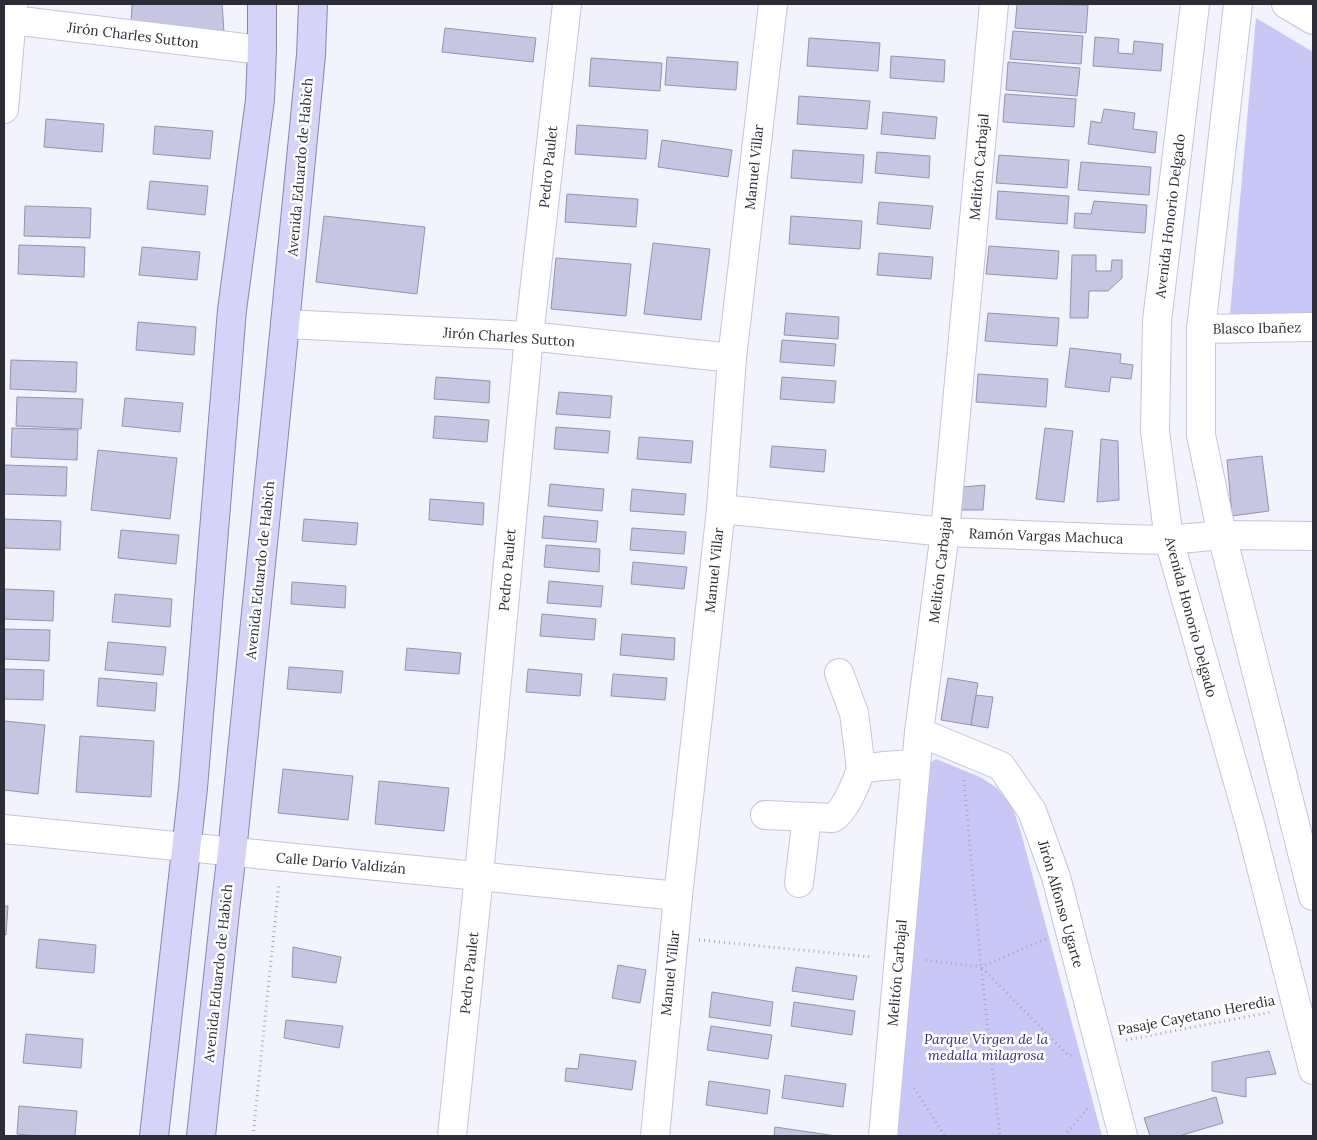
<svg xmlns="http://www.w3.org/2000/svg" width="1317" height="1140" font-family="Lora,serif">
  <rect width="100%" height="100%" fill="#f3f3fe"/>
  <g fill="#c9c7f5">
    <path d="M1256,18L1313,52V313L1245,315L1230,314Z"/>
    <path d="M936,759L980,777L997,788L1013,808L1022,836L1102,1136H888L924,767Z"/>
  </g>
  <g fill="#c7c6e2" stroke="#9493ae">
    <path d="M132,4H222L224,32L131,25Z"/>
    <path d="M1017,4L1088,5L1086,33L1015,28Z"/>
    <path d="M445,28L536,38L533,62L442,52Z"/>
    <path d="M1013,31L1083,36L1081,64L1010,59Z"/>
    <path d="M1095,37L1119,39L1118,53L1133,54L1134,41L1163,44L1161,71L1093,66Z"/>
    <path d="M809,38L880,43L878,71L807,66Z"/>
    <path d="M891,56L945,60L944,82L890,78Z"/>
    <path d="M667,57L738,62L736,90L665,85Z"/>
    <path d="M591,58L662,63L660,91L589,86Z"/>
    <path d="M1008,62L1080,68L1077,96L1006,90Z"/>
    <path d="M1005,94L1076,99L1074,127L1003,122Z"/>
    <path d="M799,96L870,101L867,129L797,124Z"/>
    <path d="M1104,109L1135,113L1133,129L1157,132L1155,153L1088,144L1091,121L1101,123Z"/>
    <path d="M883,112L937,117L935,139L881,134Z"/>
    <path d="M46,119L104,124L102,152L44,147Z"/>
    <path d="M577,125L648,130L646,159L575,154Z"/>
    <path d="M155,126L213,131L210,159L153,154Z"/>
    <path d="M662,140L732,150L728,177L658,167Z"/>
    <path d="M793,150L864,155L862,183L791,178Z"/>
    <path d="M877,152L930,156L929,178L875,173Z"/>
    <path d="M999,155L1069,160L1067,188L996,183Z"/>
    <path d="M1081,162L1151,167L1149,195L1078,190Z"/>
    <path d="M150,181L208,186L205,215L147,209Z"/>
    <path d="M998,191L1069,196L1067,224L996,219Z"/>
    <path d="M567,194L638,199L636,227L565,222Z"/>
    <path d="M1094,201L1147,205L1145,233L1074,228L1075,213L1091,214Z"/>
    <path d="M879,202L933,206L930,229L877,224Z"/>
    <path d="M25,206L91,208L90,238L24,236Z"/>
    <path d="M324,216L425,227L417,294L316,282Z"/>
    <path d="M791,216L862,221L860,249L789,244Z"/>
    <path d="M653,243L710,249L701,320L644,314Z"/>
    <path d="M19,245L85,247L84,277L18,274Z"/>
    <path d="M989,246L1059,251L1057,279L986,274Z"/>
    <path d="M142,247L200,252L197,280L139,275Z"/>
    <path d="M879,253L933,257L931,279L877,275Z"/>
    <path d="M1072,255H1096V271H1111L1112,260H1122V278L1108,291H1089L1088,318H1070Z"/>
    <path d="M556,258L631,264L626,316L551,309Z"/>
    <path d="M786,313L839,317L838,339L784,335Z"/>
    <path d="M988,313L1059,318L1057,346L985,341Z"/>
    <path d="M138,322L196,327L194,355L136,350Z"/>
    <path d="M782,340L836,344L834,366L780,362Z"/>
    <path d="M1070,348L1121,354L1120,363L1133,365L1131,379L1111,377L1109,392L1065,387Z"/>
    <path d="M11,360L77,362L76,392L10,389Z"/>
    <path d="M978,374L1048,379L1046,407L976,402Z"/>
    <path d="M436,377L490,381L489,403L434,399Z"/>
    <path d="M782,377L836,381L834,403L780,399Z"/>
    <path d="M559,392L612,396L610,418L556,414Z"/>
    <path d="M17,397L83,399L81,429L16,426Z"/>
    <path d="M125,398L183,403L180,432L122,426Z"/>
    <path d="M435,416L489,420L487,442L433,438Z"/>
    <path d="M556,427L610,431L608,453L554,449Z"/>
    <path d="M12,428L78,430L77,460L11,457Z"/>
    <path d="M1045,428L1073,431L1064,502L1036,499Z"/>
    <path d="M639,437L693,441L691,463L637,459Z"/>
    <path d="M1101,439L1118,441L1119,500L1097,502Z"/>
    <path d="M772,446L826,450L824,472L770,467Z"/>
    <path d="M98,450L177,458L170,519L91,510Z"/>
    <path d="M1262,456L1269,511L1232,516L1227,460Z"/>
    <path d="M4,465L67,467L66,496L4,494Z"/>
    <path d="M550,484L604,489L602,511L548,506Z"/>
    <path d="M985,485L983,510H961L962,487Z"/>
    <path d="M632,489L686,494L684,515L630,511Z"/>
    <path d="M430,499L484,503L483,525L429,520Z"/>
    <path d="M544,516L598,521L596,542L542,538Z"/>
    <path d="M4,519L61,521L60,550L4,548Z"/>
    <path d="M304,519L358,523L356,545L302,541Z"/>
    <path d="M632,528L686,532L684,554L630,550Z"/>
    <path d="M121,530L179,535L176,564L118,558Z"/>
    <path d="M546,545L600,549L599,572L544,567Z"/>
    <path d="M633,562L687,567L684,589L631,584Z"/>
    <path d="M549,581L603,586L601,607L547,603Z"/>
    <path d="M292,582L346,586L345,608L291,604Z"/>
    <path d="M4,589L54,591L53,621L4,619Z"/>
    <path d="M115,594L172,599L170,627L112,622Z"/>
    <path d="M542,614L596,619L594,640L540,636Z"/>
    <path d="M4,629L50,630L49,661L4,659Z"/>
    <path d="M622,634L675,638L674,660L620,655Z"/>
    <path d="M108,642L166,647L163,675L105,670Z"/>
    <path d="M407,648L461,653L459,674L405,670Z"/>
    <path d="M289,667L343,671L341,693L287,689Z"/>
    <path d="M4,669L44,670L43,700L4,699Z"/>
    <path d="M528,669L582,674L580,696L526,692Z"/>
    <path d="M613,674L667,678L665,700L611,696Z"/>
    <path d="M99,678L157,683L155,711L97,706Z"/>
    <path d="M948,678L978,683L971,725L941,720Z"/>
    <path d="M976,695L993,697L988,728L971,725Z"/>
    <path d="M4,721L45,725L38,794L4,790Z"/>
    <path d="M80,736L154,741L151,797L76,792Z"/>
    <path d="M283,769L353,776L348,820L278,813Z"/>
    <path d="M379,781L449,788L444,831L375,824Z"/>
    <path d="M4,906H8L6,935L4,934Z"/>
    <path d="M39,939L96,945L94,973L36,968Z"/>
    <path d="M293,947L341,957L336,983L292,977Z"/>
    <path d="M618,965L646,970L640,1003L612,998Z"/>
    <path d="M796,967L857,976L853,1000L792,991Z"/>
    <path d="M712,992L773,1002L770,1026L709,1017Z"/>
    <path d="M794,1002L855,1011L852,1035L791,1026Z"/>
    <path d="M286,1020L343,1026L339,1048L284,1038Z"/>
    <path d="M711,1026L772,1035L768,1059L707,1050Z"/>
    <path d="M26,1034L83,1039L81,1068L23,1063Z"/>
    <path d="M1269,1051L1276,1074L1246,1078V1097L1212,1091V1062Z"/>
    <path d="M580,1054L636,1061L632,1090L565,1081L566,1068L578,1069Z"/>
    <path d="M785,1075L846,1084L843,1107L782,1098Z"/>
    <path d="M709,1081L770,1090L767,1114L706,1105Z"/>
    <path d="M1216,1097L1223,1123L1179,1136H1150L1144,1118Z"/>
    <path d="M19,1106L77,1111L75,1136H39L17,1134Z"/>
    <path d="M775,1127L836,1136H774Z"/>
  </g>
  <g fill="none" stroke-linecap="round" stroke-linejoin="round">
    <defs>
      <g id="minor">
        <path d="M1195,4L1157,321L1155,431L1169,540L1250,824L1313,1070"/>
        <path d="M1238,4L1201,329V435L1222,535L1313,896"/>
        <path d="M1286,4L1313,20"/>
        <path d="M4,19L262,50"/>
        <path d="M4,109L13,4"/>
        <path d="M285,324L529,336L732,358"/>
        <path d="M1201,329L1313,327"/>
        <path d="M721,509L945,532L1125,539L1169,540L1222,535L1313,536"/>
        <path d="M839,673L854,713L861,769"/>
        <path d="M919,732L1001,766L1032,811L1056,877L1123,1136"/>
        <path d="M765,815L833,818C845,811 857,782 861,769L883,766L915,764"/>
        <path d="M4,829C228,853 453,872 678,896"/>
        <path d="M799,883L807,817"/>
        <path d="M452,1136L479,875L529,336L567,4"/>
        <path d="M655,1136L678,896L721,509L732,358L773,4"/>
        <path d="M883,1136L919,732L945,532L994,4"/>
      </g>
      <g id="major">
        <path d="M154,1136L193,788L232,310L260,100L262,50V4"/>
        <path d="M201,1136L226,902L232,852L285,324L311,55L313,4"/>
      </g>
    </defs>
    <use href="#minor" stroke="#c4c3df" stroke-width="30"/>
    <use href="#major" stroke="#8885b1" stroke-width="30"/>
    <g stroke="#a8a8b3" stroke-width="3" stroke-dasharray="1 4" stroke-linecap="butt">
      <path d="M964,780L981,967L1000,1136"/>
      <path d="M699,940L872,957"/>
      <path d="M926,960L981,967L1046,939"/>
      <path d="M982,968L1069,1056L1074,1054"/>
      <path d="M1126,1040L1272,1012"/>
      <path d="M914,1088L945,1136"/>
      <path d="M253,1136L279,883"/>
      <path d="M1064,1136L1088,1108"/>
    </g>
    <use href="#minor" stroke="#fff" stroke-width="28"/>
    <use href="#major" stroke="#d6d3f8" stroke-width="28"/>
  </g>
  <g text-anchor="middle" stroke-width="5" stroke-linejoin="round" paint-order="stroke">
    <g font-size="14" fill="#2c2b36" stroke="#fff">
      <text transform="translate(133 35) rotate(7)" y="5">Jirón Charles Sutton</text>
      <text transform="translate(300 167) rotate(-85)" y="5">Avenida Eduardo de Habich</text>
      <text transform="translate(548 167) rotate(-84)" y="5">Pedro Paulet</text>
      <text transform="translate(754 167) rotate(-84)" y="5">Manuel Villar</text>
      <text transform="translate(979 167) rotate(-85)" y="5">Melitón Carbajal</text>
      <text transform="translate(1170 216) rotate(-83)" y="5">Avenida Honorio Delgado</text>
      <text transform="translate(1257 328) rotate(-1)" y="5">Blasco Ibañez</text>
      <text transform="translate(509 337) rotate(4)" y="5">Jirón Charles Sutton</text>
      <text transform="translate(1046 536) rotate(2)" y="5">Ramón Vargas Machuca</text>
      <text transform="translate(260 570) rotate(-84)" y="5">Avenida Eduardo de Habich</text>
      <text transform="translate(507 570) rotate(-85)" y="5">Pedro Paulet</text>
      <text transform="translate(714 570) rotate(-84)" y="5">Manuel Villar</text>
      <text transform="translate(940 570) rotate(-83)" y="5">Melitón Carbajal</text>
      <text transform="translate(1191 617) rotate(75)" y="5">Avenida Honorio Delgado</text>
      <text transform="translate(341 863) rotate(5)" y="5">Calle Darío Valdizán</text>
      <text transform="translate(1061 904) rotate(74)" y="5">Jirón Alfonso Ugarte</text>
      <text transform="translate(218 973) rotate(-84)" y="5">Avenida Eduardo de Habich</text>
      <text transform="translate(469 973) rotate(-84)" y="5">Pedro Paulet</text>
      <text transform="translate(670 973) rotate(-84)" y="5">Manuel Villar</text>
      <text transform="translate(897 973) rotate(-85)" y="5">Melitón Carbajal</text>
      <text transform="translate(1196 1015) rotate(-11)" y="5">Pasaje Cayetano Heredia</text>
    </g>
    <g font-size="14" font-style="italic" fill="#382b72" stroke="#fff">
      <text x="986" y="1044">Parque Virgen de la<tspan x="986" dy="16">medalla milagrosa</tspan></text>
    </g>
  </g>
  <rect width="1317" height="1140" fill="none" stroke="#2c2b36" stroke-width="10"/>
</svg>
